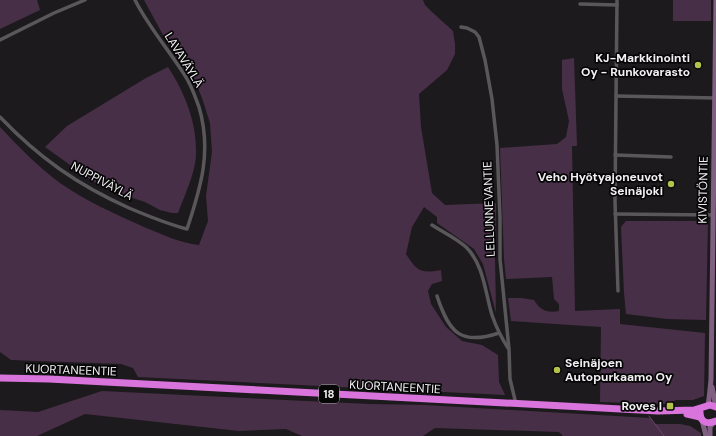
<svg xmlns="http://www.w3.org/2000/svg" width="716" height="436" font-family="'DM Sans',sans-serif">
  <rect width="100%" height="100%" fill="#1d1a1d"/>
  <g fill="#482f48">
    <path d="M0,0H37L40,10L0,29Z"/>
    <path d="M144,0H423L425,5L432,12L453,31L455,44V54L447,70L419,94L421,127L432,193L445,205L496,203L495,258L496,313L483,264L474,249L437,223V217L424,207L412,227L406,254C417,271 420,274 441,270L442,281L432,284L428,291L431,304L446,327L462,341L482,345L498,355L499,382L505,395L138,377L133,368L121,364L11,360L0,352V127C19,147 38,167 60,183C86,201 115,214 144,227C162,234 179,243 199,245L208,221L206,196L212,152L210,123L202,98L195,81L186,66L163,35Z"/>
    <rect x="673" y="0" width="38" height="21"/>
    <path d="M574,58L577,146H572L575,311L620,309V324L705,333L704,396L693,400H676L667,404L600,402L601,327L511,321L508,298H521L534,300C541,311 547,313 559,311V304L554,299L552,277L506,279L504,259L500,148L557,144L566,137L569,121L562,89V60Z"/>
    <path d="M168,67C185,93 197,123 196,154C196,171 184,197 178,213H172L160,210L145,202L127,196L94,182L45,147L67,126L146,78Z"/>
    <path d="M626,221H708L706,320L667,319L626,314L624,293L621,227Z"/>
    <path d="M102,391L369,404L425,405L650,418L655,424H680L690,426L701,433V436H563L559,432L435,428L423,436H302L286,429L239,431L85,414L37,436H0V410L38,412Z"/>
  </g>
  <g fill="none" stroke-linecap="round" stroke-linejoin="round">
    <path stroke="#6d446e" stroke-width="1" d="M649,416L664,436"/>
    <g stroke="#5a575a" stroke-width="3.5">
      <path d="M617,0L615,201L618,291"/>
      <path d="M580,4L617,5"/>
      <path d="M461,27L467,28L475,32L479,37L485,60L492,99L497,145L500,218V259L509,349L510,379L516,404"/>
      <path d="M0,40L54,13L85,0"/>
      <path d="M616,96L716,98"/>
      <path d="M0,117C39,158 78,185 129,208C148,216 167,224 187,229C201,187 212,151 199,107C195,96 191,84 184,74C168,49 148,26 135,0"/>
      <path d="M615,155L671,157"/>
      <path d="M615,214L713,215"/>
      <path d="M432,225C443,232 456,238 466,247C484,265 485,292 492,315C496,327 501,337 508,348"/>
      <path d="M437,296C449,332 460,346 499,333"/>
    </g>
    <g stroke="#806081" stroke-width="5">
      <path d="M712,387L716,407"/>
      <path d="M708,405L709,399L711,380L716,0"/>
      <path d="M702,420L706,436"/>
      <path d="M710,436V427L713,423"/>
    </g>
    <g stroke="#d974dc" stroke-width="7">
      <path d="M0,378L49,379L658,411L694,410L710,405L716,407"/>
      <path d="M700,412C700,422 707,425 716,421"/>
      <path d="M687,414L700,417"/>
    </g>
  </g>
  <g fill="#b3c24b" stroke="#070607" stroke-width="1.5">
    <circle cx="698" cy="65" r="4"/>
    <circle cx="671" cy="184" r="4"/>
    <circle cx="557" cy="370" r="4"/>
    <rect x="666" y="402" width="8" height="8" rx="2"/>
  </g>
  <g text-anchor="middle" stroke-width="3.5" stroke-linejoin="round" paint-order="stroke">
    <rect fill="#070607" stroke="#acaaac" stroke-width="1" x="319" y="385" width="20" height="18" rx="3"/>
    <g font-size="11" font-weight="bold" fill="#f2f0f2">
      <text x="329" y="398">18</text>
    </g>
    <g font-size="12" font-weight="bold" fill="#f2f0f2" stroke="#070607" text-anchor="end">
      <text x="690" y="62">KJ-Markkinointi<tspan x="690" dy="14">Oy - Runkovarasto</tspan></text>
      <text x="663" y="181">Veho Hyötyajoneuvot<tspan x="663" dy="14">Seinäjoki</tspan></text>
      <text x="565" y="367" text-anchor="start">Seinäjoen<tspan x="565" dy="14">Autopurkaamo Oy</tspan></text>
      <text x="662" y="410">Roves I</text>
    </g>
    <g font-size="12" fill="#f2f0f2" stroke="#070607">
      <text transform="translate(184 60) rotate(58)" y="4">LAVAVÄYLÄ</text>
      <text transform="translate(102 181) rotate(28)" y="4">NUPPIVÄYLÄ</text>
      <text transform="translate(703 190) rotate(-89)" y="4">KIVISTÖNTIE</text>
      <text transform="translate(489 209) rotate(-92)" y="4">LELLUNNEVANTIE</text>
      <text transform="translate(71 370) rotate(2)" y="4">KUORTANEENTIE</text>
      <text transform="translate(395 387) rotate(3)" y="4">KUORTANEENTIE</text>
    </g>
  </g>
</svg>
